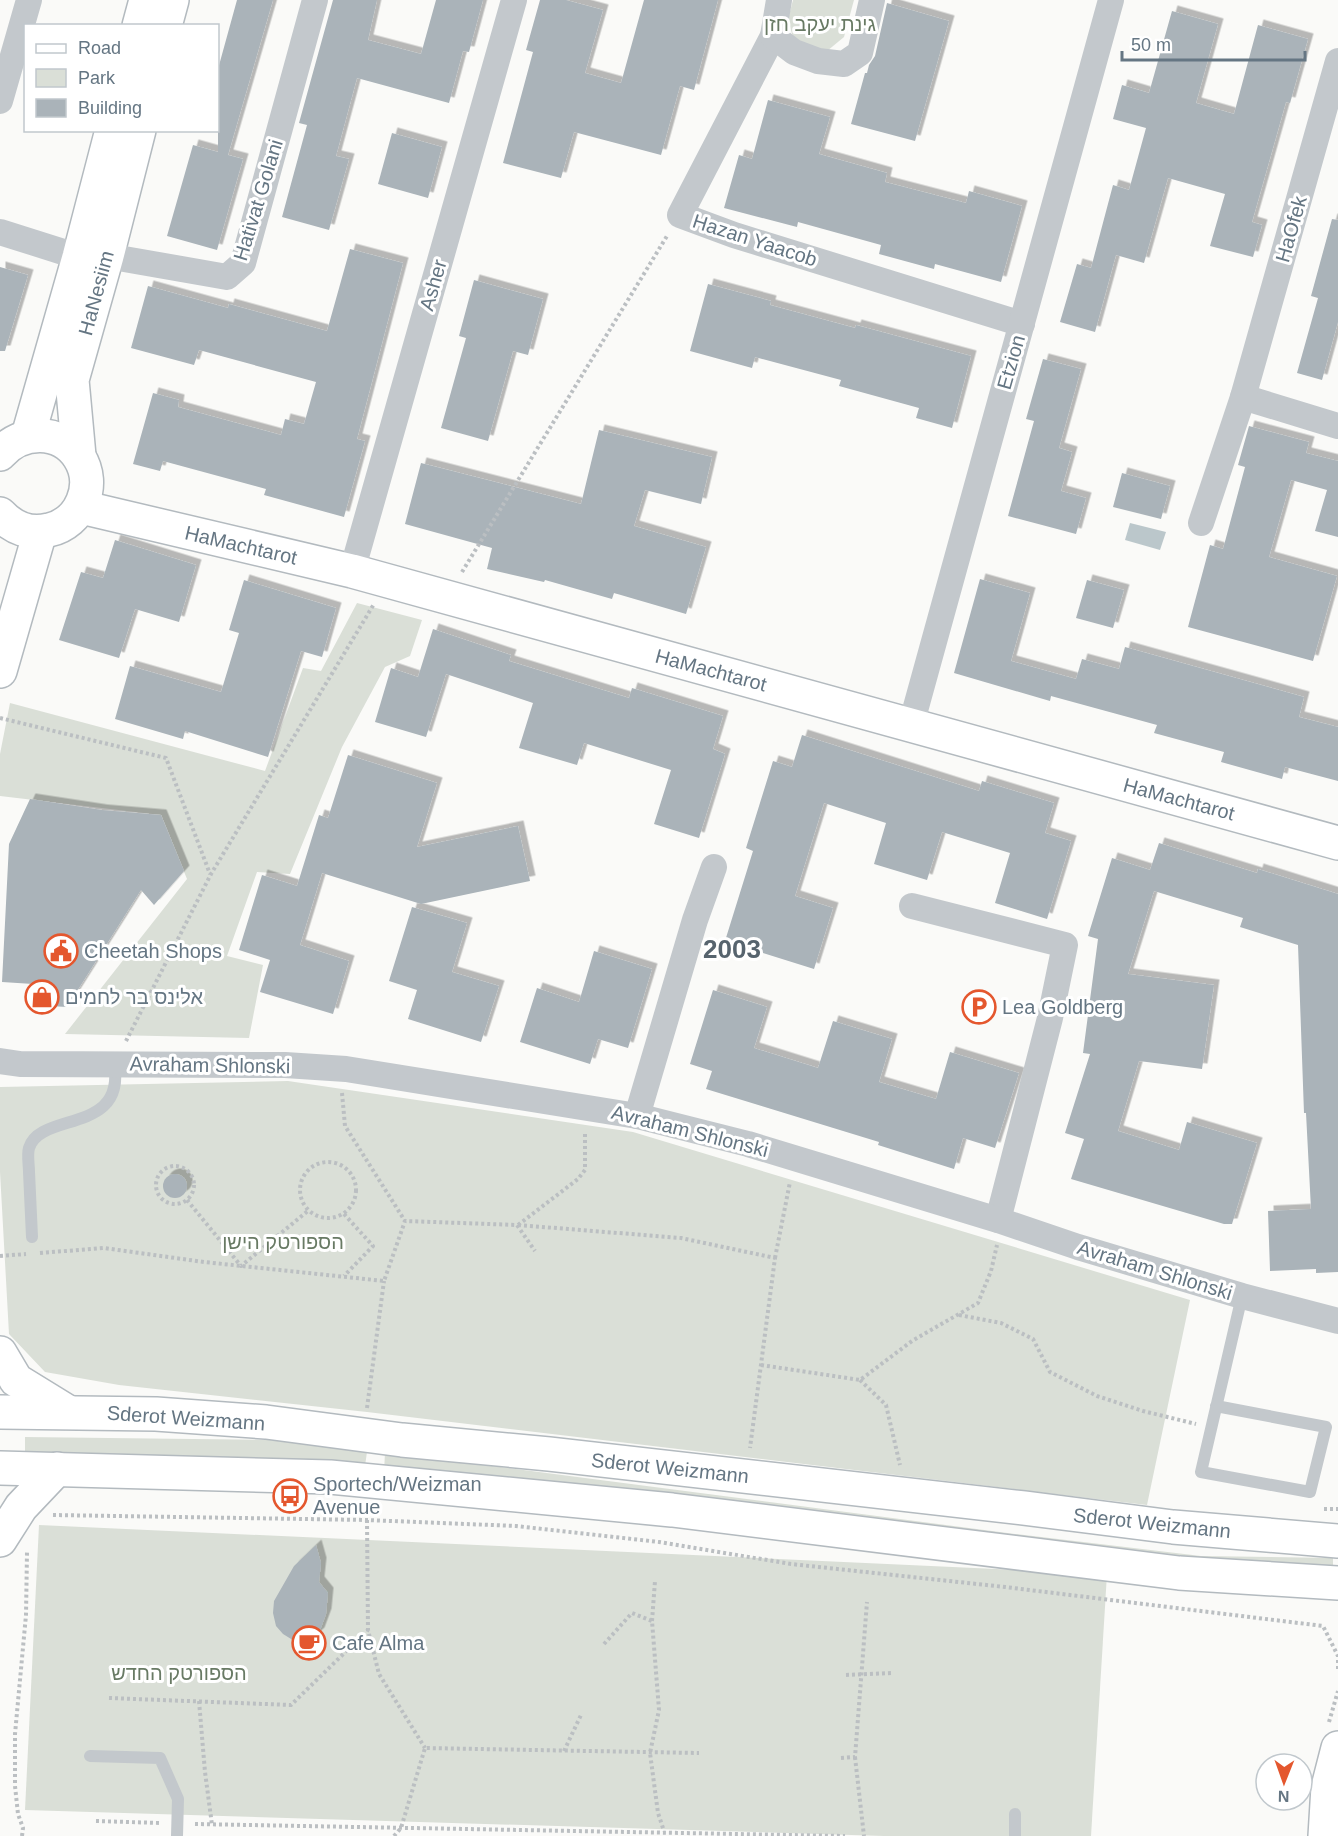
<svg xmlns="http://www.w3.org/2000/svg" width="1338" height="1836" font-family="Helvetica,Heebo,sans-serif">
  <defs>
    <filter id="shadow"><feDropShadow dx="5.5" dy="-5.5" stdDeviation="0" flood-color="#0004"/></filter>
  </defs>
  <rect width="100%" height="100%" fill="#fafaf8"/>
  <g fill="#dadfd7">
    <path d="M793,0H854L844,37L827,51L795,45L788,19Z"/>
    <path d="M357,603L422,620L410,656L385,667L342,747L290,874L257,872L227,956L263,965L249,1038L65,1034L187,879L161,815L0,796V754L10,703L265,771L303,668L321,671Z"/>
    <path d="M288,1081L633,1132L1190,1300L1147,1505L367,1412L119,1385L45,1372L9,1334L0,1172V1087Z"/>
    <path d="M25,1437L270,1440L367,1452L365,1466L25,1460Z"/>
    <path d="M385,1452L1015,1534L1201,1556L1333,1558V1569L1212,1566L384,1473Z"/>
    <path d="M39,1525L1107,1574L1091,1836H884L25,1810Z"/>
  </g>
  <path fill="#bbc7cb" d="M1130,523L1166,532L1160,550L1125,540Z"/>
  <g fill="#aab3b9" filter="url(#shadow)">
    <path d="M237,0H273L228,155L243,159L217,250L167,236L193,145L218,152V69Z"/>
    <path d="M333,0H377L368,40L421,54L436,0H483L469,52L463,51L449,103L357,78L336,156L349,159L329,230L282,217L307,125L299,123Z"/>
    <path d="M540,0H566L603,10L585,73L621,83L644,0H718L694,90L680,86L661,155L574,132L561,178L503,163L533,52L526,50Z"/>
    <path d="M887,3L949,21L915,141L851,124L865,73H867L869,65L875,56Z"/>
    <path d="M1172,11L1218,24L1196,103L1234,114L1258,25L1308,39L1290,103L1286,102L1252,222L1262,225L1253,257L1210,246L1225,194L1168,178L1144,263L1116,255L1095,332L1060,322L1077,264L1091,268L1113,185L1129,190L1146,128L1113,119L1122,85L1149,93Z"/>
    <path d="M768,100L830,117L819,154L887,173L885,182L966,203L969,191L1022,206L1001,282L935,264L934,269L879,254L881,245L798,222L797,227L724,208L739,155L752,159Z"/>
    <path d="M392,133L442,147L428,198L378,184Z"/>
    <path d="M1332,219L1338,220V322L1322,380L1297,373L1318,298L1311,296Z"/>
    <path d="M350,249L403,263L357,439L365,441L344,517L264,495L266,489L163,461L160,471L133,464L153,393L179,400L178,407L281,435L285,419L304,424L316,382L199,350L194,365L131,348L148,286L228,308L229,304L327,331Z"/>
    <path d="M0,267L28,275L5,351H0Z"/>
    <path d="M474,280L543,299L528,355L513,351L488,441L441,428L466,338L459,336Z"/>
    <path d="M708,284L771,301L770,305L855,328L856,325L971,356L952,428L916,418L919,408L839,386L841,380L755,357L752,368L690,351Z"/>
    <path d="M1043,359L1081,369L1059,448L1072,452L1061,491L1086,498L1076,534L1008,516L1034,421L1026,419Z"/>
    <path d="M1249,426L1309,442L1306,453L1338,461V537L1315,531L1327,490L1291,480L1269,557L1337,576L1313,661L1188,627L1210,545L1223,549L1245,467L1238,465Z"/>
    <path d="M599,430L712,457L701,504L645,490L634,526L706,547L686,614L614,593L612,599L545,580L544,582L487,569L492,548L405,524L421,463L581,504Z"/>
    <path d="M1122,473L1170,486L1161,519L1113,507Z"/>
    <path d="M115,540L196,565L179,622L135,609L119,658L59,640L81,572L103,578Z"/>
    <path d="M980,579L1030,593L1011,661L1076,679L1082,659L1119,669L1125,647L1304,697L1299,717L1338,727V781L1285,767L1282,779L1221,762L1224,752L1154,733L1157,725L1051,696L1050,701L954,673Z"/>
    <path d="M244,580L336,608L322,657L301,651L268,757L185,731L183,739L115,719L130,666L221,692L239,633L229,630Z"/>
    <path d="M1087,580L1124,590L1113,628L1076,618Z"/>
    <path d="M433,629L511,655L509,661L629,698L632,688L723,716L713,749L725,754L699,838L654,824L671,770L584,743L577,765L519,748L533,703L446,674L426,737L375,722L391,668L418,677Z"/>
    <path d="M802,735L979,791L982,781L1054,803L1045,833L1071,841L1047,919L995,903L1010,853L942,832L927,880L874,864L886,823L824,803L795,896L833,908L814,969L725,941L753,851L746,848L773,761L792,767Z"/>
    <path d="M348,755L437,783L417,847L518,826L530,881L421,904L322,873L300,945L349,961L333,1014L260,992L270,960L239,950L262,875L297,886L319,815L328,818Z"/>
    <path d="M30,799L102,810L161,815L184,871L154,905L141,890L67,1007L32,1005L33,984L2,982L9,844Z"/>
    <path d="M1159,843L1257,873L1258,869L1338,894V1272L1316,1273V1269L1270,1271L1268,1211L1311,1209L1306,1113H1304L1298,945L1240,927L1243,918L1154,891L1128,974L1214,985L1202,1069L1139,1061L1118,1131L1179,1150L1187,1122L1257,1143L1232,1224H1224L1071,1179L1084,1139L1065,1133L1090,1054L1083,1053L1098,939L1088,936L1112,858L1150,870Z"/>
    <path d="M412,907L467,923L452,972L499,986L481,1042L408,1019L417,990L389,981Z"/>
    <path d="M594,951L652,969L628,1048L598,1039L590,1064L520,1042L537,988L579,1002Z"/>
    <path d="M713,990L767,1007L754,1048L818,1068L833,1021L892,1039L879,1082L936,1099L950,1052L1019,1073L995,1148L963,1138L954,1169L878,1145L879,1142L706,1089L712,1071L690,1064Z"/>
    <circle cx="175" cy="1186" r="12"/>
    <path d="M316,1545L321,1563L319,1582L328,1593L326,1614L319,1633L310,1641L296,1642L283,1634L276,1626L273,1613L274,1601L294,1566Z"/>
  </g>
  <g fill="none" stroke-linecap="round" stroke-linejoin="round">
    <defs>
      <g id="secondary">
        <path d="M139,26L146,0"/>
        <path d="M165,26L172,0"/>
        <path d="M28,436L79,257L112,130"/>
        <path d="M0,454C21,430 60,428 79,457C97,485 81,523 49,530C30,535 13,528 0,514"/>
        <path d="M79,456L72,380L107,256L139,130"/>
        <path d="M81,507L352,571L1338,843"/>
        <path d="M0,671L40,532"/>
        <path d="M0,1353L16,1380L68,1412"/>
        <path d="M0,1412L156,1414L266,1422L402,1440L549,1454L1024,1508L1173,1527L1338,1541"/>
        <path d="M0,1468L330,1477L672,1510L1179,1573L1338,1583"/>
        <path d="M0,1540L21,1507L57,1469"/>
        <path d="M1325,1836L1328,1787L1338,1748"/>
      </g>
    </defs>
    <use href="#secondary" stroke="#b3babf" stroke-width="36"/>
    <g stroke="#bbbfc2" stroke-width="4" stroke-dasharray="3 3" stroke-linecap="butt">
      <path d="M462,572L667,236"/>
      <path d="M0,718L166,758L210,874"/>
      <path d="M126,1041L211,874L374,604"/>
      <path d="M342,1093L345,1126L405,1221"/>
      <circle cx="328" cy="1190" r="28"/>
      <circle cx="175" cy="1185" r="19"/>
      <path d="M187,1200L241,1266L309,1210"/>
      <path d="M344,1214L373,1246L344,1276"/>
      <path d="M518,1225L681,1238L775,1258L750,1448"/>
      <path d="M518,1225L578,1179L585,1170V1132"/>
      <path d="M40,1253L104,1248L204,1262L384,1281L405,1221L517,1225L535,1251"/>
      <path d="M0,1256L26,1254"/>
      <path d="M775,1258L790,1182"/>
      <path d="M959,1315L1001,1323L1033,1339L1050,1372L1097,1396L1143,1411L1196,1424"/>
      <path d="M761,1365L860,1380L912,1341L978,1303L991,1271L997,1245"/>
      <path d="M860,1380L886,1405L900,1465"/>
      <path d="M367,1408L384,1281"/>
      <path d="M1324,1509H1338"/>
      <path d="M53,1515L367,1520L516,1526L659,1542L791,1564L1005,1587L1323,1626L1338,1656V1669"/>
      <path d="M367,1520L368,1630L379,1674L425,1748"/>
      <path d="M652,1621L655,1581"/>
      <path d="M604,1644L632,1613L652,1621L659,1710L650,1753L658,1813L664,1831"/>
      <path d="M846,1675L893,1673"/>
      <path d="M109,1698L291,1705L368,1630"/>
      <path d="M199,1701L205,1772L212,1825"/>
      <path d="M1329,1722L1338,1691"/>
      <path d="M564,1751L581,1715"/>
      <path d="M855,1757L864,1836"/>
      <path d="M841,1758L855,1757L867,1602"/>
      <path d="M96,1821L160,1823"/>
      <path d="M195,1824L845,1836"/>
      <path d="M22,1836L23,1828L18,1814L15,1786V1734L26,1615L27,1552"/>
      <path d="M394,1836L401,1828L425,1748L699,1753"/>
    </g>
    <g stroke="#c3c8cc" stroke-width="12">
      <path d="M32,1237C31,1215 30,1194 29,1172C29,1165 27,1155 29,1148C40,1111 127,1135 114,1063"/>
      <path d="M1216,1406L1326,1427L1310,1492L1201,1472C1215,1413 1228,1354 1242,1296"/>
      <path d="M90,1756L160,1758L178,1799L177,1836"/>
      <path d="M1015,1836V1814"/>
    </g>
    <g stroke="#c3c8cc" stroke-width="26">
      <path d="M779,0L773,36L680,215L734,235L1022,324"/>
      <path d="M773,36L794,52L818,61L844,64L860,53L872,0"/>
      <path d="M0,101L29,0"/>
      <path d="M0,232L79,257"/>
      <path d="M107,256L227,277L243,263L315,0"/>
      <path d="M1243,397L1338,426"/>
      <path d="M1201,523L1243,397L1338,61"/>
      <path d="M352,571L514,0"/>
      <path d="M911,725L1111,0"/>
      <path d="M912,906L1065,945L1050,1018L998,1220"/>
      <path d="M0,1061L20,1064L285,1065L346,1069L637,1116L748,1144L998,1220L1078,1247L1242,1296L1338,1321"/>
      <path d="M637,1116L695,920L714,867"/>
    </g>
    <use href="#secondary" stroke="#fff" stroke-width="33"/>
  </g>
  <defs>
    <symbol id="civic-ring" viewBox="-11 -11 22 22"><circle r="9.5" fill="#fff" stroke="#e4572e" stroke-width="1.5"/><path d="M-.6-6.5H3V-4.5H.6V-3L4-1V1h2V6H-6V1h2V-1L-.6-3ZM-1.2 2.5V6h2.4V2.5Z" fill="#e4572e"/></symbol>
    <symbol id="shop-ring" viewBox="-11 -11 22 22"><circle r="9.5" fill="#fff" stroke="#e4572e" stroke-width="1.5"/><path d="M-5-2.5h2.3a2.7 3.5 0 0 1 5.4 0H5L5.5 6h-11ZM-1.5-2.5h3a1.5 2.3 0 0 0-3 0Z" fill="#e4572e"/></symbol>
    <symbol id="parking-ring" viewBox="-11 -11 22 22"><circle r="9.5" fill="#fff" stroke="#e4572e" stroke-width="1.5"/><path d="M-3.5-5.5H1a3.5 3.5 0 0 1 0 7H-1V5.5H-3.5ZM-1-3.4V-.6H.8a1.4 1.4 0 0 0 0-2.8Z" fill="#e4572e"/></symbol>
    <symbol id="bus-ring" viewBox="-11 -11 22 22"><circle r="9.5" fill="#fff" stroke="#e4572e" stroke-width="1.5"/><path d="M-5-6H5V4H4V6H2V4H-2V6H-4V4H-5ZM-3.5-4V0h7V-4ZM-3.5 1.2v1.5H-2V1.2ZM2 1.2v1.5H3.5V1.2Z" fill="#e4572e"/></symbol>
    <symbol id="cafe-ring" viewBox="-11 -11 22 22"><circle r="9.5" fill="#fff" stroke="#e4572e" stroke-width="1.5"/><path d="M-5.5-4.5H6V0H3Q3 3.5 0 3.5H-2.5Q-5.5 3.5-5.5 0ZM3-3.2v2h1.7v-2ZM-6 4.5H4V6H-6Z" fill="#e4572e"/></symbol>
  </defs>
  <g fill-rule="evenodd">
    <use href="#civic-ring" x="42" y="932" width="38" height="38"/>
    <use href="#shop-ring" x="23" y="978" width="38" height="38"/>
    <use href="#parking-ring" x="960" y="988" width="38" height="38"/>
    <use href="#bus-ring" x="271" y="1477" width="38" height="38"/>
    <use href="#cafe-ring" x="290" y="1624" width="38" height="38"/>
  </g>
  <g text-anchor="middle" stroke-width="6" stroke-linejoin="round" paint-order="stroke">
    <g font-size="20" fill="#687a64" stroke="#fff">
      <text x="820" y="31">גינת יעקב חזן</text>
      <text x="283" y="1249">הספורטק הישן</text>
      <text x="179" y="1680">הספורטק החדש</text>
    </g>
    <g font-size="20" fill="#657683" stroke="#fff">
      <text transform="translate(258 200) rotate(-73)" y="7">Hativat Golani</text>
      <text transform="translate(1291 229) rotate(-74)" y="7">HaOfek</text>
      <text transform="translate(755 240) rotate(18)" y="7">Hazan Yaacob</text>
      <text transform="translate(433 285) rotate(-74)" y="7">Asher</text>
      <text transform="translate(96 293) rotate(-75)" y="7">HaNesiim</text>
      <text transform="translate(1011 362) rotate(-74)" y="7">Etzion</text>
      <text transform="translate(241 545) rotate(13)" y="7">HaMachtarot</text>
      <text transform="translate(711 670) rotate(15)" y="7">HaMachtarot</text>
      <text transform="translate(1179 799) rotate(15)" y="7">HaMachtarot</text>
      <text transform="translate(210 1065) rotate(1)" y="7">Avraham Shlonski</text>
      <text transform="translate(690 1131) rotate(14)" y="7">Avraham Shlonski</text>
      <text transform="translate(1155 1270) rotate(17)" y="7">Avraham Shlonski</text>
      <text transform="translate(186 1418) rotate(4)" y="7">Sderot Weizmann</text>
      <text transform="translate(670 1468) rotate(6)" y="7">Sderot Weizmann</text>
      <text transform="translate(1152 1523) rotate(6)" y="7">Sderot Weizmann</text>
    </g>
    <g font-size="20" fill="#657683" stroke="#fff" text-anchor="start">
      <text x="84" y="958">Cheetah Shops</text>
      <text x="65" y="1004">אלינס בר לחמים</text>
      <text x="1002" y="1014">Lea Goldberg</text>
      <text x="313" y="1491">Sportech/Weizman<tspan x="313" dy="23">Avenue</tspan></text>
      <text x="332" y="1650">Cafe Alma</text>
    </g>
    <g font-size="26" font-weight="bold" fill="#57646e" stroke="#fff">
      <text x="732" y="958">2003</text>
    </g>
  </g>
  <rect x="24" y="24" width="195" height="108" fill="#ffffff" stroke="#c1c8cd" stroke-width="1.5"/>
  <rect x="36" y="44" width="30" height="9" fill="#ffffff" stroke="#c1c8cd" stroke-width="1.5"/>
  <text x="78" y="54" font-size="18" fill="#657683">Road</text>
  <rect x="36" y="69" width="30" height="18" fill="#dadfd7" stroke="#c1c8cd" stroke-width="1.5"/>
  <text x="78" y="84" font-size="18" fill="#657683">Park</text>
  <rect x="36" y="99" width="30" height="18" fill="#aab3b9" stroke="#c1c8cd" stroke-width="1.5"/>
  <text x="78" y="114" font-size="18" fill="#657683">Building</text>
  <g transform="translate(1284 1782) rotate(181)"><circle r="28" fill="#ffffff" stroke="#c1c8cd" stroke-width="1.5"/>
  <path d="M0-4.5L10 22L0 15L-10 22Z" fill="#e4572e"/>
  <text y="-9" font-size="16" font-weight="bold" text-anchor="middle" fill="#657683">N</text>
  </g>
  <path d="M1122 51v9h183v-9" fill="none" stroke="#657683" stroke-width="3"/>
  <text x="1131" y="51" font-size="18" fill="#657683" stroke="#ffffff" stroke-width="4.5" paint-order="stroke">50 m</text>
</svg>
